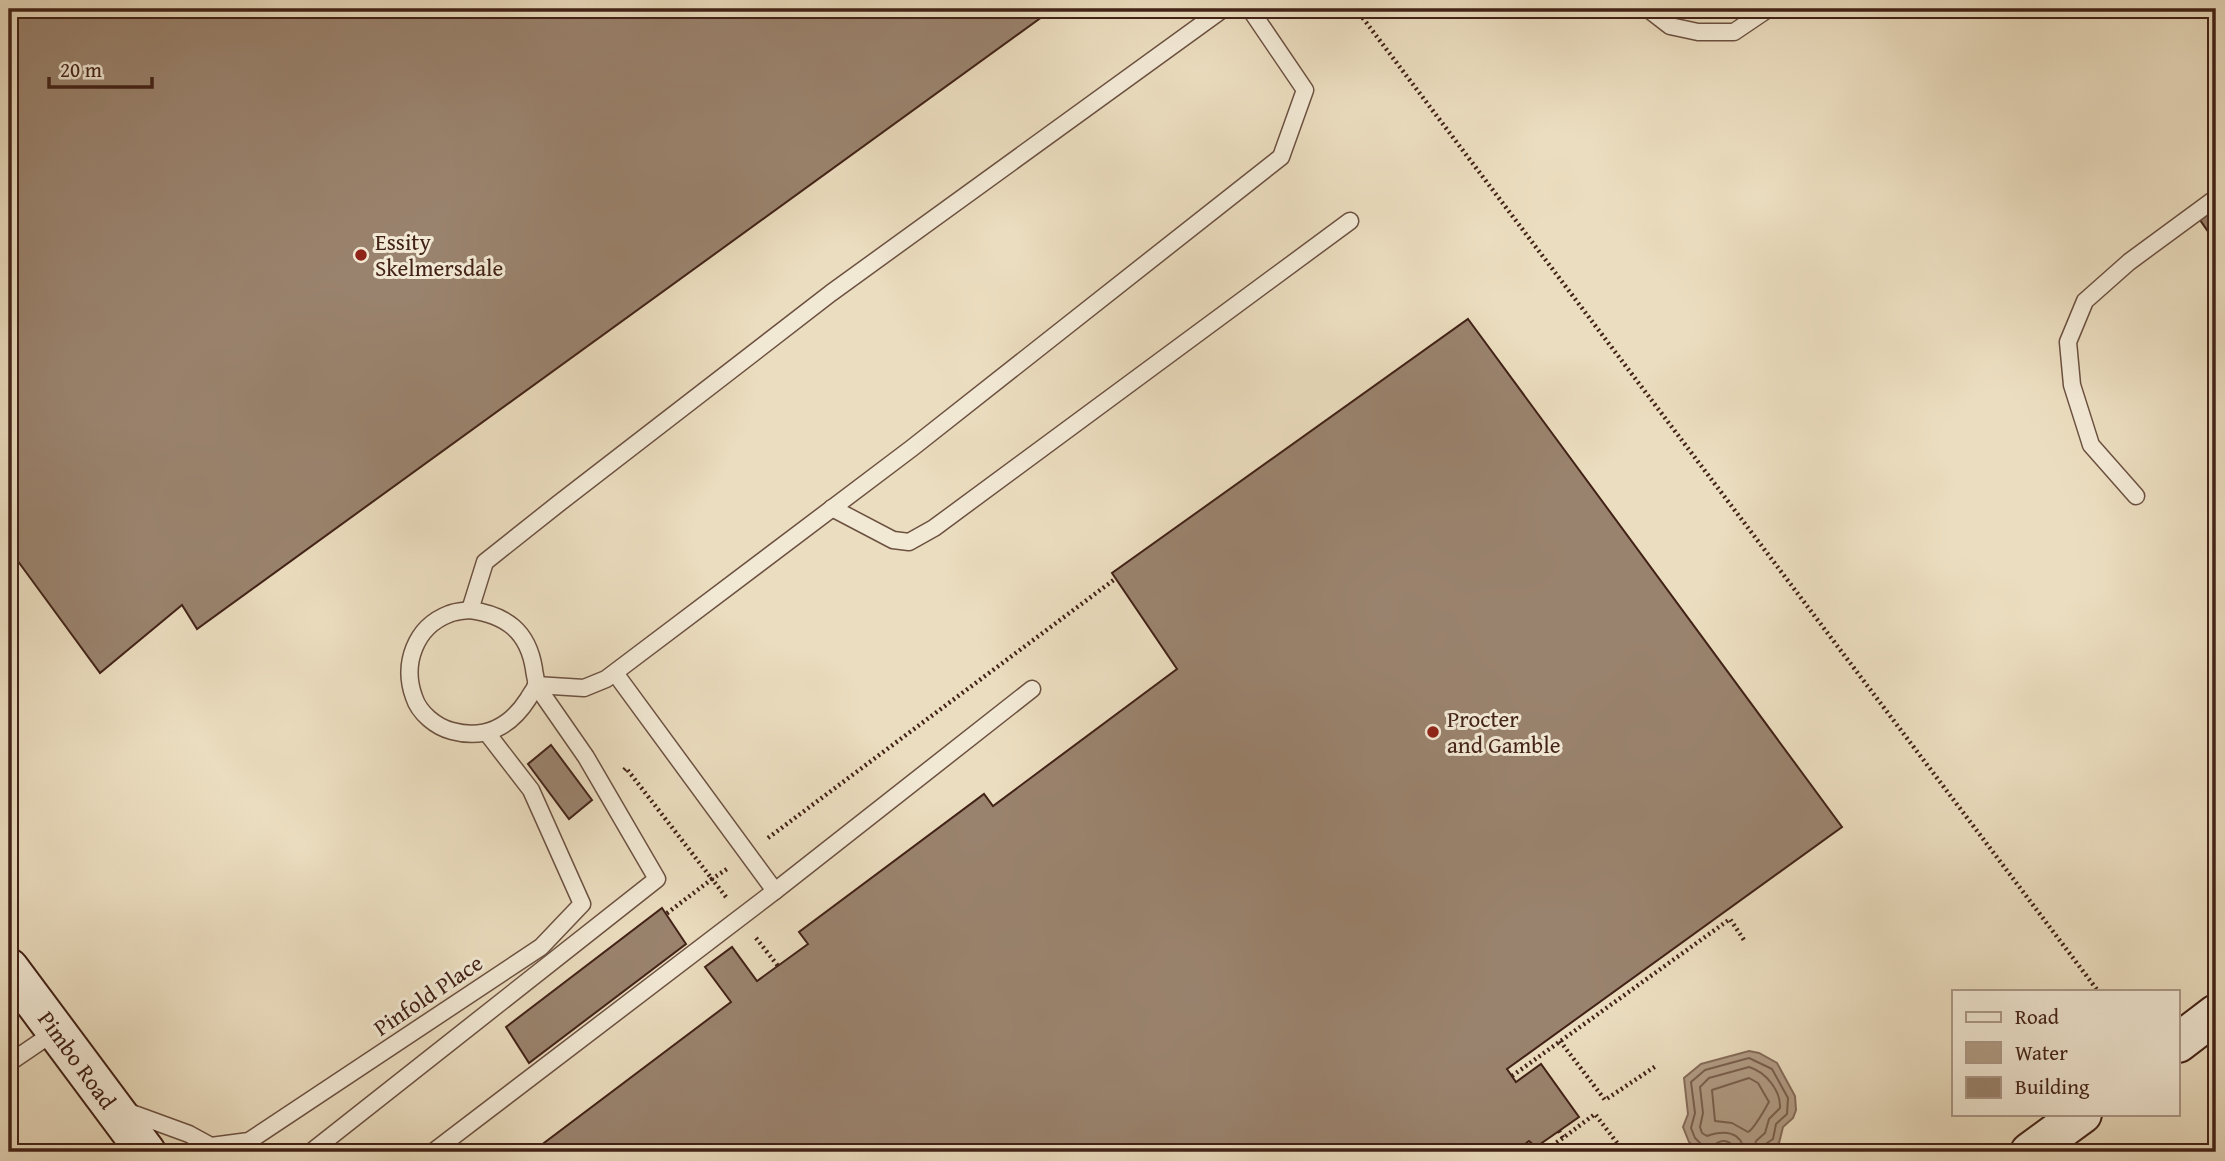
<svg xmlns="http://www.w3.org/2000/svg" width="2225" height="1161" font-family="'Gentium Book Plus',serif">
  <rect width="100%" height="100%" fill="#ebddbf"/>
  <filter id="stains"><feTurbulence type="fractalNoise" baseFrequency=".00286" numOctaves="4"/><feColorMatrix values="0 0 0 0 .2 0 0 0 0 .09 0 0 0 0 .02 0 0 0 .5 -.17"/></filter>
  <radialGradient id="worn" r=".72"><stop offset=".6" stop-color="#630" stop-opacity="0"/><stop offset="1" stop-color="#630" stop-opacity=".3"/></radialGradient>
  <path fill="#b29d86" stroke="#856c5a" stroke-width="2" d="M1749,1051L1759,1053L1777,1063L1795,1096L1796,1110L1793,1118L1783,1127L1779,1143L1762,1152H1735L1723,1147L1708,1152L1697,1149L1689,1142L1683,1127L1688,1114L1684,1078L1701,1064Z"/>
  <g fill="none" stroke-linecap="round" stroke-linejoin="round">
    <g stroke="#7a604e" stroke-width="2">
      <path d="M1749,1078L1758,1083L1769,1102C1764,1110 1755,1128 1748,1132L1732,1123L1715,1121L1712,1090Z"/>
      <path d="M1735,1152L1733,1145C1722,1136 1716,1144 1707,1150L1695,1138L1691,1128L1695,1113L1691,1082L1705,1070L1749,1058L1772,1069L1788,1098L1787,1114L1776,1124L1773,1139L1764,1145L1762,1152"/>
      <path d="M1744,1152C1742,1131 1724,1130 1707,1136L1702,1133L1700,1127L1703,1113L1700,1087L1709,1078L1749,1067C1766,1072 1781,1091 1780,1108L1769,1119L1765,1133L1756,1141L1753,1152"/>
    </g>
  </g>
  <g fill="#9a836e" stroke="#422217" stroke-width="2">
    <path d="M9,9H1053L197,629L182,605L100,673L9,549V510L13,506L9,501Z"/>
    <path d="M2216,208V243L2200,220Z"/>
    <path d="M1468,319L1842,827L1507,1069L1516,1082L1541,1064L1579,1117L1536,1147L1529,1141L1514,1152H532L731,1002L705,967L732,947L757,981L808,944L799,932L984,794L993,806L1177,669L1112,573Z"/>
    <path d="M551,745L592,800L569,819L528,764Z"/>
    <path d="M662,908L686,944L529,1063L506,1027Z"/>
  </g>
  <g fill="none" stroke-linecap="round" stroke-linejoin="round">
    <defs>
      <g id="lane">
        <path d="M1648,9L1670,26L1698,32H1734L1768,9"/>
        <path d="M2136,496L2091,445L2072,385L2068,342L2085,301L2129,262L2216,198"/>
        <path d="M832,508L893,540L909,542L934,528L1350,221"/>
        <path d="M470,610L485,562L558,504L831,293L1223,9"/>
        <path d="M470,610C506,615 528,631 534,669C534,673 537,681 536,685C535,689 530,695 528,699C510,727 485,740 452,731C436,727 419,713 414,697C402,664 415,627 449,614C456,611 463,611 470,610Z"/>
        <path d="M615,673L775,891L1032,689"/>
        <path d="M536,685L584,688L606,679L912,448L1281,157L1305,90L1250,9"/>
        <path d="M9,1063L56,1031"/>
        <path d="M126,1111L189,1134L211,1146L249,1141L541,947L582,904L531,790L487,733"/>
        <path d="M311,1152L657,879L586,757L536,685"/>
        <path d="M433,1152L775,891"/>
      </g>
      <g id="secondary">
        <path d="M9,968L146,1152"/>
        <path d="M2178,1043L2216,1014"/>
        <path d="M2030,1152L2082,1114"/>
      </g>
    </defs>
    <use href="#lane" stroke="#6c5141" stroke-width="19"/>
    <use href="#secondary" stroke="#422217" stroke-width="42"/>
    <g stroke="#422217" stroke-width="4.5" stroke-dasharray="2 3.5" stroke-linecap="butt">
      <path d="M1356,9L2098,991"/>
      <path d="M624,770L626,768L712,879L666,914"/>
      <path d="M768,838L1115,579"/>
      <path d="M726,897L712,879L727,869"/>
      <path d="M756,938L778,966"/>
      <path d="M1560,1041L1605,1100L1656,1066"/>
      <path d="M1512,1076L1730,919L1744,940"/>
      <path d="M1559,1131L1563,1138L1595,1114L1624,1152"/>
      <path d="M1543,1152L1563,1138"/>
    </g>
    <use href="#lane" stroke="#f2e9d5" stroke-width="16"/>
    <use href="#secondary" stroke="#f2e9d5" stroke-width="38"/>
  </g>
  <g fill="#8f2418" stroke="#f2e9d5" stroke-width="2.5">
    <circle cx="361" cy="255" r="7"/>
    <circle cx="1433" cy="732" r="7"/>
  </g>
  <g text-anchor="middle" stroke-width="6" stroke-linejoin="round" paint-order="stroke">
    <g font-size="23" fill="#422217" stroke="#f2e9d5" text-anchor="start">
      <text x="375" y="250">Essity<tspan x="375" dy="26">Skelmersdale</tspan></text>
      <text x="1447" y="727">Procter<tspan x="1447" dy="26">and Gamble</tspan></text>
    </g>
    <g font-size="23" fill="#422217" stroke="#f2e9d5">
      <text transform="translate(428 995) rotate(-34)" y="8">Pinfold Place</text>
      <text transform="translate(77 1060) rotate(54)" y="8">Pimbo Road</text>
    </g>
  </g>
  <rect width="2225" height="1161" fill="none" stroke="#ebddbf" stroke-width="35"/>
  <rect x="10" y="10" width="2204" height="1140" fill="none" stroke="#422217" stroke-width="3.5"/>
  <rect x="18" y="18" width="2190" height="1126" fill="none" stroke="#422217" stroke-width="2"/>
  <rect x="1952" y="990" width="228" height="126" fill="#f2e9d5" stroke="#ac9989" stroke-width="2"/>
  <rect x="1966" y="1012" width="35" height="10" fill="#f2e9d5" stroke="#ac9989" stroke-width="2"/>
  <text x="2015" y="1024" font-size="21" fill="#422217">Road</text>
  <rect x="1966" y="1042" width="35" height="21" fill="#b29d86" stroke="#ac9989" stroke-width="2"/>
  <text x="2015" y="1060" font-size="21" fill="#422217">Water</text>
  <rect x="1966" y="1077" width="35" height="21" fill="#9a836e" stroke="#ac9989" stroke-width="2"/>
  <text x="2015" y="1094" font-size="21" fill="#422217">Building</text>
  <path d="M49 77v10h103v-10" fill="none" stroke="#422217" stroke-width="3.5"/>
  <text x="60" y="77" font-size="21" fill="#422217" stroke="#f2e9d5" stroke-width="5" paint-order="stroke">20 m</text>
  <rect width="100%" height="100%" filter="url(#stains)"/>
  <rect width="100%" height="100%" fill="url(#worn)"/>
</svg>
